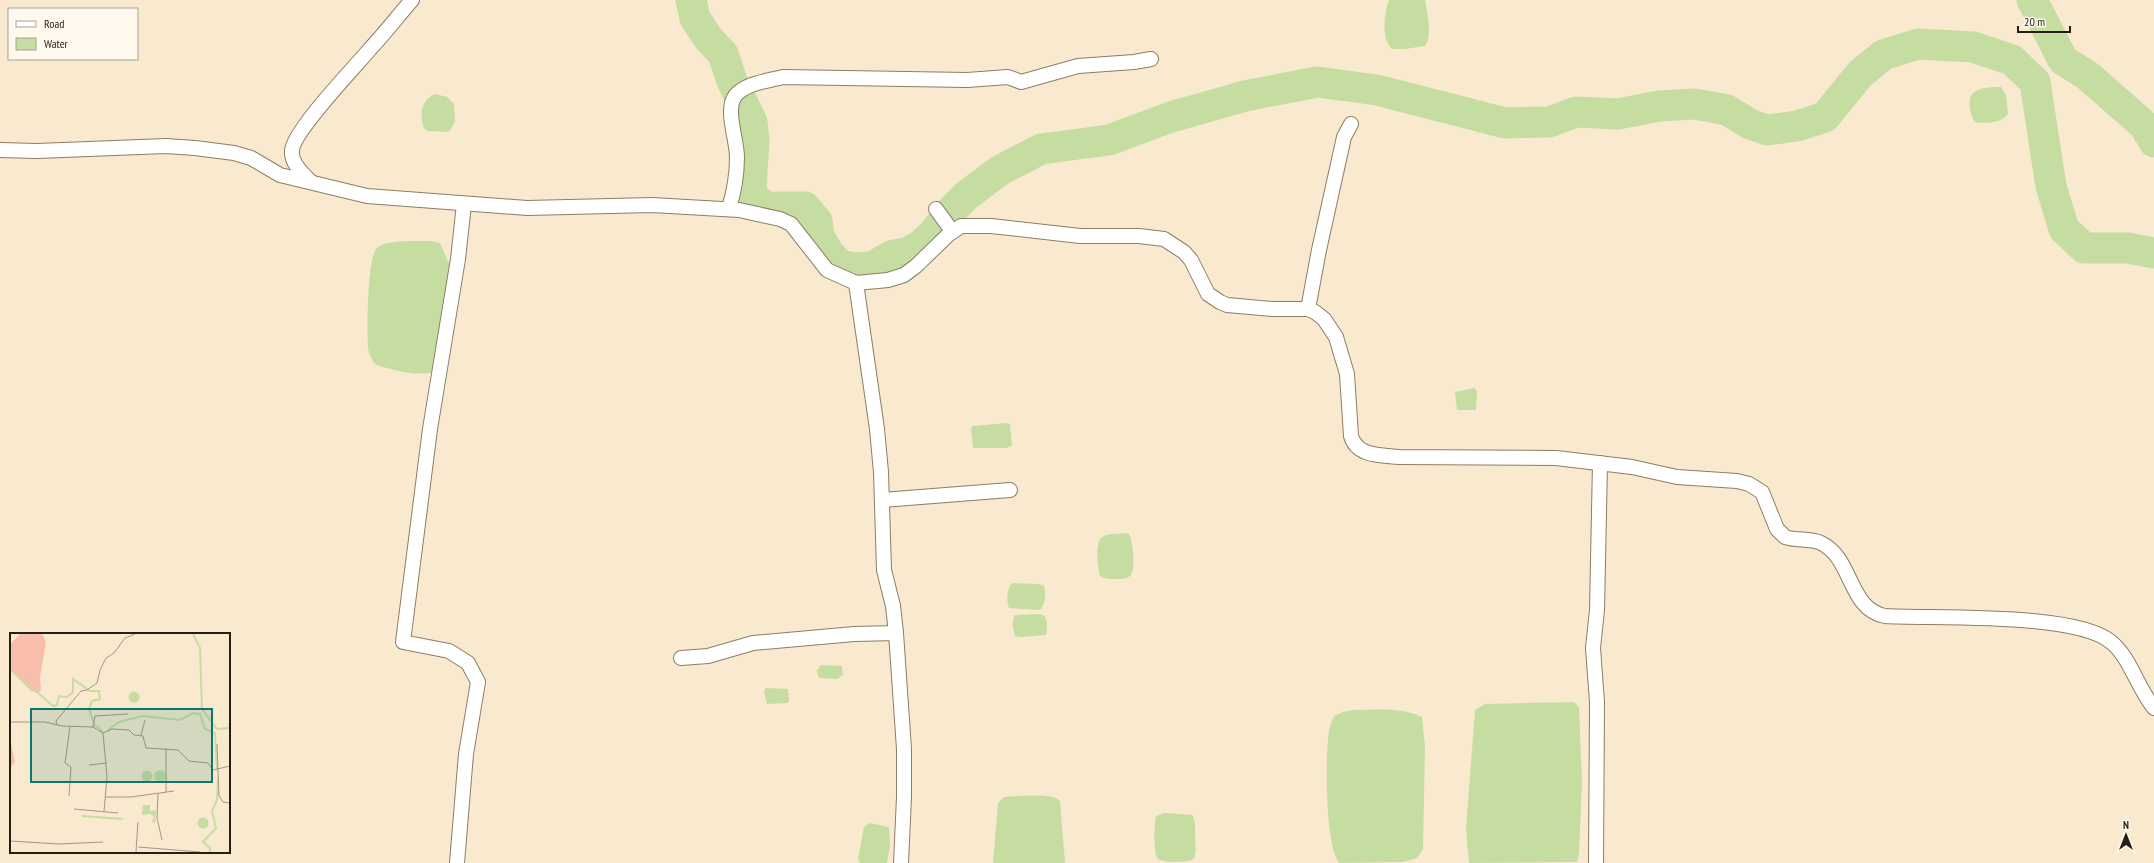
<svg xmlns="http://www.w3.org/2000/svg" width="2154" height="863" font-family="'PT Sans Narrow',sans-serif">
  <rect width="100%" height="100%" fill="#f8e9cf"/>
  <g fill="#c6dda2">
    <path d="M1389,0H1425C1427,13 1433,35 1425,46L1405,49H1392C1381,38 1384,14 1389,0Z"/>
    <path d="M2001,87L2006,95L2008,114C2002,123 1985,124 1975,122C1972,118 1971,114 1970,108C1966,88 1985,87 2001,87Z"/>
    <path d="M435,94L447,97L454,104L455,121L449,132L427,131L424,128C419,115 421,100 435,94Z"/>
    <path d="M406,241H431L440,243L450,266L441,370C420,378 397,371 376,365C372,360 369,355 368,348C367,333 367,257 377,248C383,242 398,242 406,241Z"/>
    <path d="M1474,388L1477,391L1476,410H1457L1455,392Z"/>
    <path d="M1006,423L1010,424L1012,446L1006,448H973L971,428L973,426Z"/>
    <path d="M1125,533L1129,534C1133,542 1135,564 1132,573C1130,579 1121,579 1115,579C1109,579 1105,579 1100,576C1098,568 1095,544 1101,538C1106,533 1119,534 1125,533Z"/>
    <path d="M1012,583L1038,584L1044,586C1046,593 1046,605 1039,610L1009,608C1006,601 1007,589 1012,583Z"/>
    <path d="M1040,614C1049,616 1047,628 1046,635L1021,637L1015,636C1013,629 1011,622 1015,615Z"/>
    <path d="M821,665L842,666L843,675L837,679L819,678L817,670Z"/>
    <path d="M766,688L788,689L789,701L787,703L767,704L764,692Z"/>
    <path d="M1574,702L1579,707L1582,783L1579,853L1577,862L1469,863L1466,829L1475,710L1485,704Z"/>
    <path d="M1353,710C1375,710 1401,707 1422,717L1425,747L1423,849L1417,858L1403,862L1339,863C1325,845 1325,755 1329,731C1330,726 1332,721 1334,716L1343,712Z"/>
    <path d="M1017,796C1029,796 1052,793 1060,801L1065,863H993L998,803L1004,797Z"/>
    <path d="M1165,813L1192,815C1196,821 1195,829 1195,836C1195,843 1197,852 1194,858C1190,863 1163,863 1158,859C1153,853 1154,824 1156,816Z"/>
    <path d="M870,823L889,827L890,845L887,863H860L858,859L864,827Z"/>
  </g>
  <g fill="none" stroke-linecap="round" stroke-linejoin="round">
    <g stroke="#c6dda2" stroke-width="31">
      <path d="M691,0L695,18L708,38L723,54L732,81L752,122L754,141L751,188L754,198L767,207H805L817,221L819,236L828,252L840,265L854,268L872,267L893,255L907,253L920,246L933,234L950,212L967,195L999,171L1041,149L1109,140L1171,117L1245,96L1317,82L1377,90L1505,123L1549,122L1576,112L1618,114L1659,106L1695,104L1727,110L1750,124L1767,130L1797,126L1825,117L1860,74L1883,55L1918,44L1973,47L2012,60L2035,82L2051,186L2064,229L2084,248H2128L2154,253"/>
      <path d="M2032,0L2063,60L2088,76L2144,125L2154,142"/>
    </g>
    <defs>
      <g id="street">
        <path d="M0,150L37,151L166,146L195,148L234,153L251,158L280,175L367,196L527,208L652,205L739,210L780,219L791,224L827,270L856,283L888,280L904,275L916,266L948,235L961,226H991L1080,236H1139L1164,239L1184,252L1191,260L1208,294L1220,302L1227,305L1273,309H1308L1315,312L1324,319L1336,337L1347,374L1351,436C1357,457 1381,455 1399,457L1556,458L1632,467L1677,477L1737,481L1749,484L1762,492L1777,529L1785,537C1796,541 1810,538 1821,543C1853,558 1848,609 1885,616C1934,619 2075,612 2111,642C2130,657 2138,689 2154,708"/>
        <path d="M310,181C302,173 291,163 292,151C292,132 356,66 370,49C385,33 398,16 412,0"/>
        <path d="M729,208C734,192 737,174 737,157C737,140 725,110 735,96C745,83 768,81 783,77L967,80L1008,77L1021,82L1078,66L1134,62L1151,59"/>
        <path d="M936,209L952,231"/>
        <path d="M856,283L877,429L881,472L884,570L893,606L896,633L904,749V797L901,863"/>
        <path d="M1308,309L1319,250L1344,137L1351,124"/>
        <path d="M882,500L1010,490"/>
        <path d="M681,658L708,656L753,643L854,634L896,633"/>
        <path d="M457,863L466,754L478,682L468,663L449,651L403,642L430,429L458,259L464,204"/>
        <path d="M1596,863L1597,702L1593,648L1597,610L1600,463"/>
      </g>
    </defs>
    <use href="#street" stroke="#8b7e67" stroke-width="16"/>
    <use href="#street" stroke="#fff" stroke-width="14"/>
  </g>
  <g transform="translate(10 633)">
    <rect width="220" height="220" fill="#f8e9cf"/>
    <path d="M10,1H32L36,9L30,44L31,57L28,60L21,58L0,37V12ZM0,106L5,129L0,135Z" fill="#f8bdab"/>
    <path d="M118.5 64a5.5 5.5 0 1 1 11 0a5.5 5.5 0 1 1-11 0ZM144 143a6 6 0 1 1 12 0a6 6 0 1 1-12 0ZM131.5 143a5.5 5.5 0 1 1 11 0a5.5 5.5 0 1 1-11 0ZM133,172H140V178L146,177L145,190L142,189L144,183L140,181L132,182ZM187.5 190a5.5 5.5 0 1 1 11 0a5.5 5.5 0 1 1-11 0Z" fill="#c6dda2"/>
    <path fill="none" stroke="#c6dda2" stroke-width="2" d="M183,1L190,15L192,76L207,96L220,95M0,36L43,73L47,72L49,63L57,64L63,59V46L80,58H89L90,66L82,68L79,76L85,93L89,94L92,99M98,97L109,89L132,83L170,87L183,80L190,81L195,96L205,100L207,137M72,183L113,186M200,219V215L193,209L206,195L202,178L207,167L208,144"/>
    <path fill="none" stroke="#a39885" stroke-width="1" d="M0,89H35L52,93L83,94L93,100L102,96L119,97L124,102L133,103L136,115L168,117L179,128L198,130L203,137L220,133M47,92L46,88L71,58L77,57L87,50L90,37L96,25L104,20L115,5L125,1M83,94L85,83L118,81M93,100L97,144L94,178M131,102L135,87M207,111L209,163L213,169L220,170M156,115V159M79,132L97,130M148,161L147,185L152,207M59,163L61,134L55,130L60,94M95,164H121L164,158M64,176L108,180M0,208L49,211L93,209M128,214L190,219M126,219L128,189"/>
    <path fill="#0f766e" fill-opacity="0.15" stroke="#0f766e" stroke-width="2" d="M21,76H202V149H21Z"/>
    <rect width="220" height="220" fill="none" stroke="#241f16" stroke-width="2"/>
  </g>
  <rect x="8" y="8" width="130" height="52" fill="#fef8ed" stroke="#a7a197"/>
  <rect x="16" y="21" width="20" height="6" fill="#ffffff" stroke="#a7a197"/>
  <text x="44" y="28" font-size="12" fill="#241f16">Road</text>
  <rect x="16" y="38" width="20" height="12" fill="#c6dda2" stroke="#a7a197"/>
  <text x="44" y="48" font-size="12" fill="#241f16">Water</text>
  <g transform="translate(2126 835)" stroke="#fef8ed" stroke-width="3" paint-order="stroke">
  <path d="M0-3L7 15L0 10L-7 15Z" fill="#241f16"/>
  <text y="-6" font-size="11" font-weight="bold" text-anchor="middle" fill="#241f16">N</text>
  </g>
  <path d="M2018 26v6h52v-6" fill="none" stroke="#241f16" stroke-width="2"/>
  <text x="2024" y="26" font-size="12" fill="#241f16" stroke="#fef8ed" stroke-width="3" paint-order="stroke">20 m</text>
</svg>
